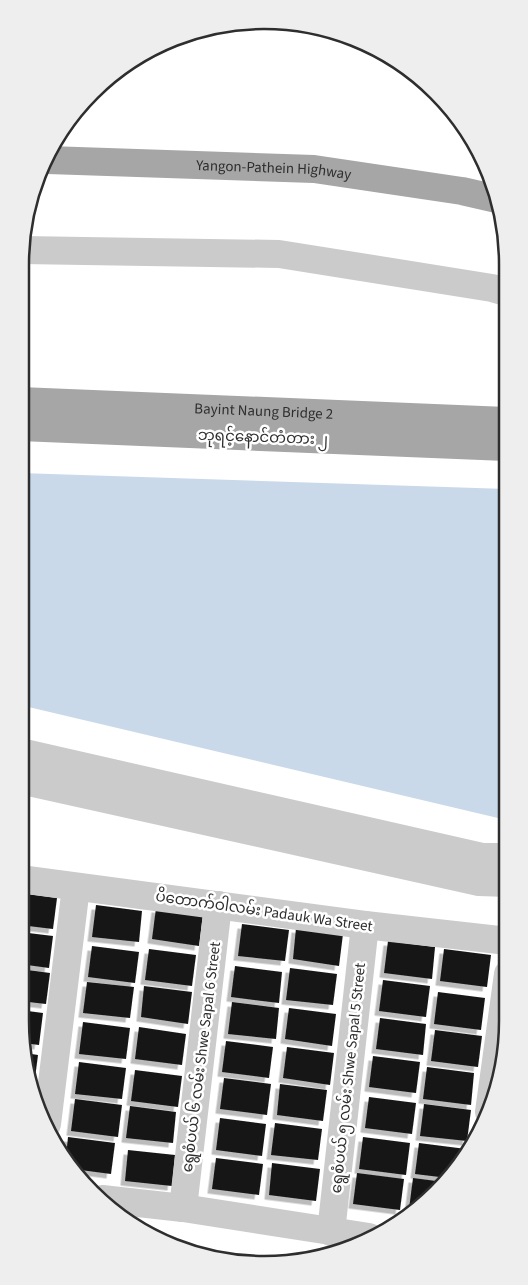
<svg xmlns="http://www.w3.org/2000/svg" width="528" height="1285" font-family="'Source Sans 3','Noto Sans Myanmar',sans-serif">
  <defs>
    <filter id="shadow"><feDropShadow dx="-4.5" dy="4.5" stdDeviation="0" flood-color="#0004"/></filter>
  </defs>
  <rect width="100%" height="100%" fill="#fff"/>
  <path fill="#c9d9ea" d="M20,473L507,489V818H498L20,705Z"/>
  <g fill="#151515" filter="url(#shadow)">
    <path d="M20,893L57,898L53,929L20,925Z"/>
    <path d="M96,905L142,911L139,942L92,937Z"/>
    <path d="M156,908L203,914L199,946L152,939Z"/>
    <path d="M242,924L289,930L285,961L238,956Z"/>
    <path d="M296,928L343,934L339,966L293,959Z"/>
    <path d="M20,932L53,936L49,968L20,964Z"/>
    <path d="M388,941L435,947L432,979L384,973Z"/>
    <path d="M92,946L139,952L135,983L88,977Z"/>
    <path d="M149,949L196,955L192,986L145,980Z"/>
    <path d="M444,949L491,955L487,987L440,981Z"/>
    <path d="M235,966L282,972L279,1003L231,997Z"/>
    <path d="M290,968L337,974L333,1005L286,1000Z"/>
    <path d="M20,969L50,973L46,1004L20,1001Z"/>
    <path d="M383,980L430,986L426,1017L379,1011Z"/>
    <path d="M87,982L134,987L130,1018L83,1013Z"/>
    <path d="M144,986L192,992L188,1024L141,1017Z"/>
    <path d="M438,992L485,998L481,1030L434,1024Z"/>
    <path d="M232,1002L279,1008L276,1039L228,1034Z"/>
    <path d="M289,1008L336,1014L332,1046L285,1039Z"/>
    <path d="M20,1010L43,1013L39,1045L24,1043Z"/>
    <path d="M380,1018L426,1024L423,1055L376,1049Z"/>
    <path d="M83,1022L130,1028L126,1059L79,1054Z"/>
    <path d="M139,1027L186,1034L182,1065L135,1059Z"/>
    <path d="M435,1030L482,1036L478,1067L431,1061Z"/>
    <path d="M226,1041L273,1047L269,1078L222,1072Z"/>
    <path d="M287,1047L334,1053L330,1085L283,1078Z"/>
    <path d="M25,1053L38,1055L34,1086H31Z"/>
    <path d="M373,1056L420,1062L416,1093L369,1087Z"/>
    <path d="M79,1062L126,1068L122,1099L75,1094Z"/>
    <path d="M427,1067L474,1073L471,1105L423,1099Z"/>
    <path d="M135,1070L182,1076L178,1107L131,1101Z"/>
    <path d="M224,1078L271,1084L267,1115L220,1109Z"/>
    <path d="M280,1084L327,1090L323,1121L277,1115Z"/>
    <path d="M369,1097L416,1103L412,1134L365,1128Z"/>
    <path d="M75,1099L122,1105L118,1137L71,1131Z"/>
    <path d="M424,1104L471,1110L467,1141L420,1136Z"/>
    <path d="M130,1106L176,1112L173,1143L126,1138Z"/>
    <path d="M220,1118L266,1124L262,1156L216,1150Z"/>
    <path d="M275,1123L322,1129L318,1160L271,1155Z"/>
    <path d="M68,1137L115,1143L111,1174L73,1169L66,1157Z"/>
    <path d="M363,1137L410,1143L406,1175L359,1169Z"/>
    <path d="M419,1143L466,1149L465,1155L458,1169L448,1178L415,1174Z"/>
    <path d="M128,1150L175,1155L172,1186L125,1181Z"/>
    <path d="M216,1158L263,1164L259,1195L212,1189Z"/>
    <path d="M272,1163L320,1169L316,1201L269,1195Z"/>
    <path d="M357,1173L404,1179L400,1210L353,1204Z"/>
    <path d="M413,1178L444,1182L414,1210L409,1209Z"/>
  </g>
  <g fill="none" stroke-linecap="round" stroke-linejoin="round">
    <g stroke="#cbcbcb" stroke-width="28">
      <path d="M22,250L279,254L492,288L506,292"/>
      <path d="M20,752L482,857H508"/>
      <path d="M20,780L479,882L508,883"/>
      <path d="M20,879L365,925L508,941"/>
      <path d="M489,1112L508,974"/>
      <path d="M47,1124L76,887"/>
      <path d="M102,1199L183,1208L369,1237"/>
      <path d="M183,1208L218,905"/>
      <path d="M331,1232L365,925"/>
    </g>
    <g stroke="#a6a6a6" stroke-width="28">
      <path id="s1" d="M48,160L314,169L462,191L497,199"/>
      <path id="s2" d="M20,401L506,421"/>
      <path d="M20,427L506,447"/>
    </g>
  </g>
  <g text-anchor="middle" stroke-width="5" stroke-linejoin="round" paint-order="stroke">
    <g font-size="15" fill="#2e2e2e" stroke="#fff">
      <text dy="5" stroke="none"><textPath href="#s1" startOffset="226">Yangon-Pathein Highway</textPath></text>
      <text dy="5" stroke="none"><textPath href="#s2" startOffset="244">Bayint Naung Bridge 2</textPath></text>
      <text transform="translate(263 437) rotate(2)" y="5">ဘုရင့်နောင်တံတား ၂</text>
      <text transform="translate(264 911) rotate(8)" y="5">ပိတောက်ဝါလမ်း Padauk Wa Street</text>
      <text transform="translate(201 1057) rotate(-83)" y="5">ရွေစံပယ် ၆ လမ်း Shwe Sapal 6 Street</text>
      <text transform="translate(348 1078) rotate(-84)" y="5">ရွေစံပယ် ၅ လမ်း Shwe Sapal 5 Street</text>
    </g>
  </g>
  <path d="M0 0H528V1285H0ZM264 29H264A235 235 0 0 1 499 264V1021A235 235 0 0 1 264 1256H264A235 235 0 0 1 29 1021V264A235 235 0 0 1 264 29Z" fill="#eee" fill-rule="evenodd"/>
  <path fill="none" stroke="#2e2e2e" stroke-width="2.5" d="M264 29H264A235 235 0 0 1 499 264V1021A235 235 0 0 1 264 1256H264A235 235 0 0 1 29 1021V264A235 235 0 0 1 264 29Z"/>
</svg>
